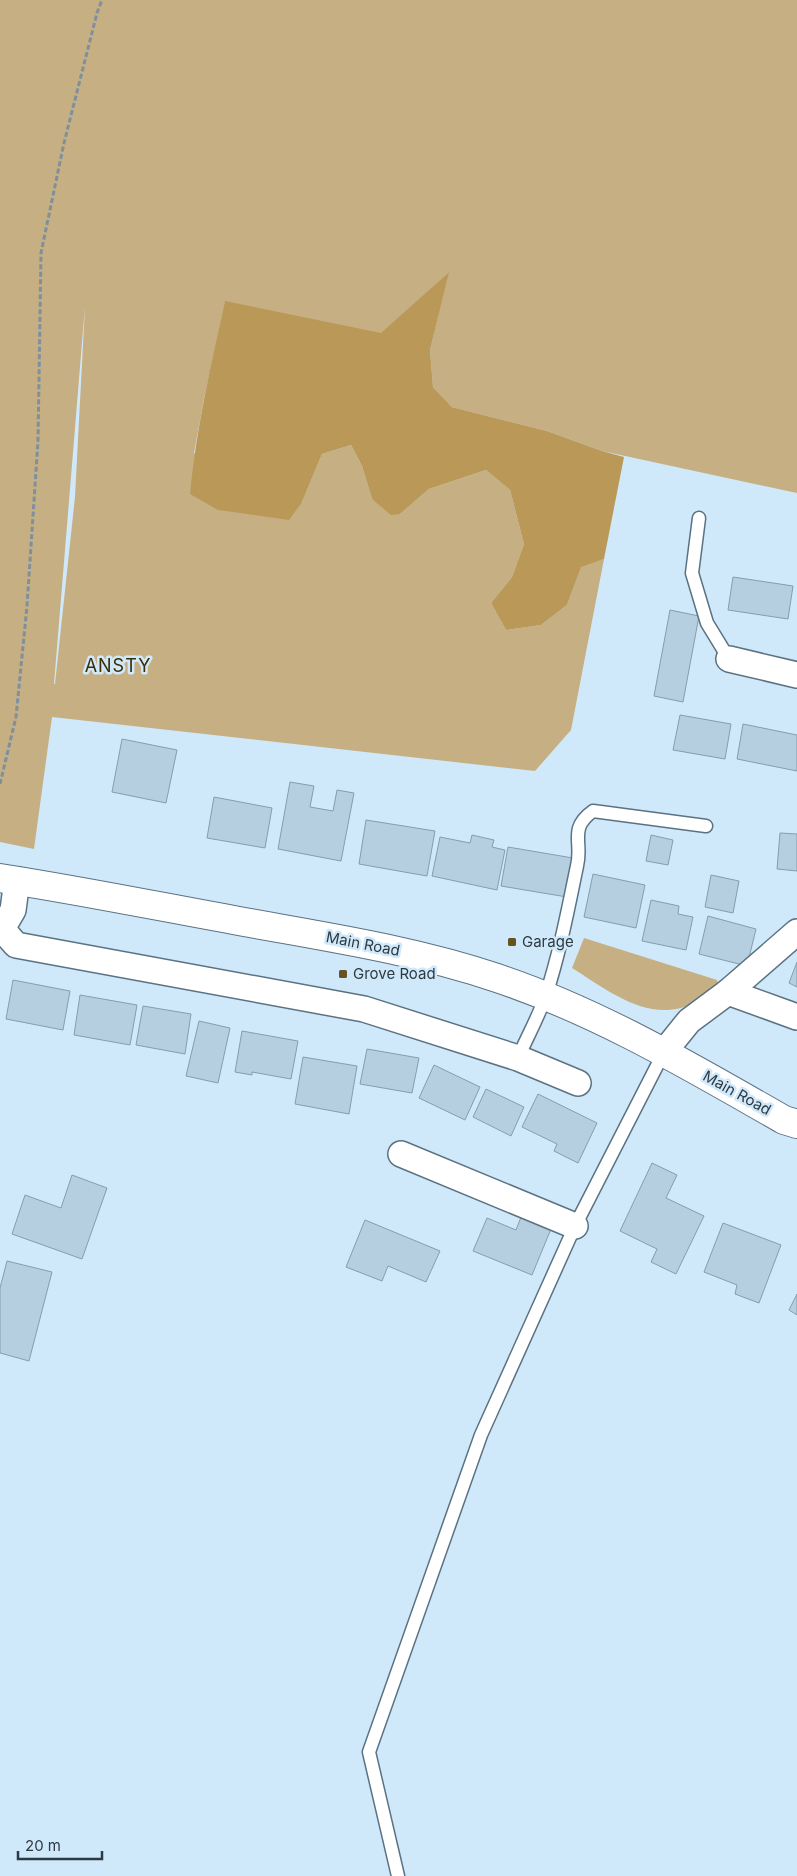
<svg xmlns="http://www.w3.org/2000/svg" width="797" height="1876" font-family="Inter,sans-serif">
  <rect width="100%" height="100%" fill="#cfe9fb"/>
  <g fill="#c6af83" fill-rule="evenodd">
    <path d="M0,0H797V493L602,451L547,431L452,407L433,387L430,350L448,273L381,334L225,302L204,399L194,453L302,502L322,454L351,445L362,466L372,499L400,514L429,489L486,470L510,490L524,544L512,577L491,603L506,630L541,625L567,605L581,566L604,559L571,730L535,771L52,717L34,849L0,842ZM85,306L75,497L55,684H54Z"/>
    <path d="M584,938L717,980L718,987C711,992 704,998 696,1002C651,1026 609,991 572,968Z"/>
  </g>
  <path fill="#ba9958" d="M449,272L430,350L433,387L452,407L547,431L602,451L624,457L604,559L581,567L567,605L541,625L506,630L491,603L512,577L524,544L510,490L486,470L429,489L400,514L391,515L372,499L362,466L351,445L322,454L302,502L289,520L218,510L190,494C196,429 211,365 225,301L381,333Z"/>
  <g fill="#b5cee0" stroke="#859dae">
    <path d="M733,577L793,586L788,619L728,610Z"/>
    <path d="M670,610L699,616L683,702L654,696Z"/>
    <path d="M680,715L731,724L725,759L673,750Z"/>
    <path d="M743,724L797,735V771L737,759Z"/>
    <path d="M122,739L177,750L166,803L112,792Z"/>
    <path d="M290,782L314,786L310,807L333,811L337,790L354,793L341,861L278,849Z"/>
    <path d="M214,797L272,808L265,848L207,838Z"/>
    <path d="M366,820L435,831L427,876L359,864Z"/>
    <path d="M780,833L797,834V871L777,869Z"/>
    <path d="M472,835L494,840L492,847L505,850L497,890L432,876L440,837L470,843Z"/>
    <path d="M651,835L673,840L668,865L646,861Z"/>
    <path d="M508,847L573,858L567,897L501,886Z"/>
    <path d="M593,874L645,885L636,928L584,917Z"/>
    <path d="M711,875L739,881L733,913L705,907Z"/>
    <path d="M651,900L679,906L678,914L693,917L686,950L642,941Z"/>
    <path d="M708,916L756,929L747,966L699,954Z"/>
    <path d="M797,962V987L789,983Z"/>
    <path d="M13,980L70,991L63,1030L6,1019Z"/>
    <path d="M80,995L137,1005L130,1045L74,1035Z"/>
    <path d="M143,1006L191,1014L185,1054L136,1045Z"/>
    <path d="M199,1021L230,1028L218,1083L186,1076Z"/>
    <path d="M242,1031L298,1041L291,1079L252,1072V1075L235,1072Z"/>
    <path d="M367,1049L419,1058L412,1093L360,1084Z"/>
    <path d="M303,1057L357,1066L349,1114L295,1104Z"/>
    <path d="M434,1065L480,1087L465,1120L419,1098Z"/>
    <path d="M486,1089L524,1107L511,1136L473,1117Z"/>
    <path d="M538,1094L597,1123L578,1163L554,1151L557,1144L522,1127Z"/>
    <path d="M652,1163L677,1175L666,1198L704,1216L676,1274L651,1262L657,1249L620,1231Z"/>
    <path d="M72,1175L107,1188L82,1259L12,1234L25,1195L61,1208Z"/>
    <path d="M521,1217L551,1229L532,1275L473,1251L487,1218L516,1230Z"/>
    <path d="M365,1220L440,1251L426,1282L388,1266L382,1281L346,1267Z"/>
    <path d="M723,1223L781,1245L759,1303L735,1294L737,1285L704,1272Z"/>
    <path d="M7,1261L52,1272L29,1361L0,1353V1288Z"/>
    <path d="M797,1294V1315L789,1310Z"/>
  </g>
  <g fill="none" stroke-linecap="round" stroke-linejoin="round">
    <defs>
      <g id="service">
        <path d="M699,518L692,573L707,623L729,659"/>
        <path d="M518,1058C527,1037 539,1016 546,995C560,952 568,909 577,866C583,842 568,829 593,811L706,826"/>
        <path d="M398,1876L369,1752L481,1435L575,1226L664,1052"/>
      </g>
      <g id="minor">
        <path d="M729,659L797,675"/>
        <path d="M17,880L13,910L2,929L16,945L364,1009L518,1058L578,1083"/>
        <path d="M728,992L797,1017"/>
        <path d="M664,1052L689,1021L728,992L797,932"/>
        <path d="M401,1154L575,1226"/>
      </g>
      <path id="secondary" d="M0,878C84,891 167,908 250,923C333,938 417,951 497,978C599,1012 691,1067 784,1120L797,1124"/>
    </defs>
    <use href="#service" stroke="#5b7282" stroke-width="15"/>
    <use href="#minor" stroke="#5b7282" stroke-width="28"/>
    <use href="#secondary" stroke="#5b7282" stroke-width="30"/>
    <path stroke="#7e909d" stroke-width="3" stroke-dasharray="5 2.5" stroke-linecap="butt" d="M0,784L16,717L27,606L38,441L41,253L64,143L97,13L102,0"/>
    <use href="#service" stroke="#fff" stroke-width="12"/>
    <use href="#minor" stroke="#fff" stroke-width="25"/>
    <use href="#secondary" stroke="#fff" stroke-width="28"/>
  </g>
  <g fill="#695222" stroke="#cfe9fb" stroke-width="2">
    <rect x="507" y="937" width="10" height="10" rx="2.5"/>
    <rect x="338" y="969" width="10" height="10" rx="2.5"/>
  </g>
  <g text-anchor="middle" stroke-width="5" stroke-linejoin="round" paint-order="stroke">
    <g font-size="15" fill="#2f3941" stroke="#cfe9fb" text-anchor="start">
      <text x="522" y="947">Garage</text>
      <text x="353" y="979">Grove Road</text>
    </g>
    <g font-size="15" fill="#2f3941" stroke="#cfe9fb">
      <text transform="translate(363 944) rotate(11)" y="5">Main Road</text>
      <text transform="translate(737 1093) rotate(29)" y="5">Main Road</text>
    </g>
    <g font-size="18" letter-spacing="1" fill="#3e2d04" stroke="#cfe9fb">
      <text x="118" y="672">ANSTY</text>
    </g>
  </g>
  <path d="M18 1851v8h84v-8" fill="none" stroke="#2f3941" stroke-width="2.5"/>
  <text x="25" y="1851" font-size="15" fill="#2f3941" stroke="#cfe9fb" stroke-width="4" paint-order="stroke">20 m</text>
</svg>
